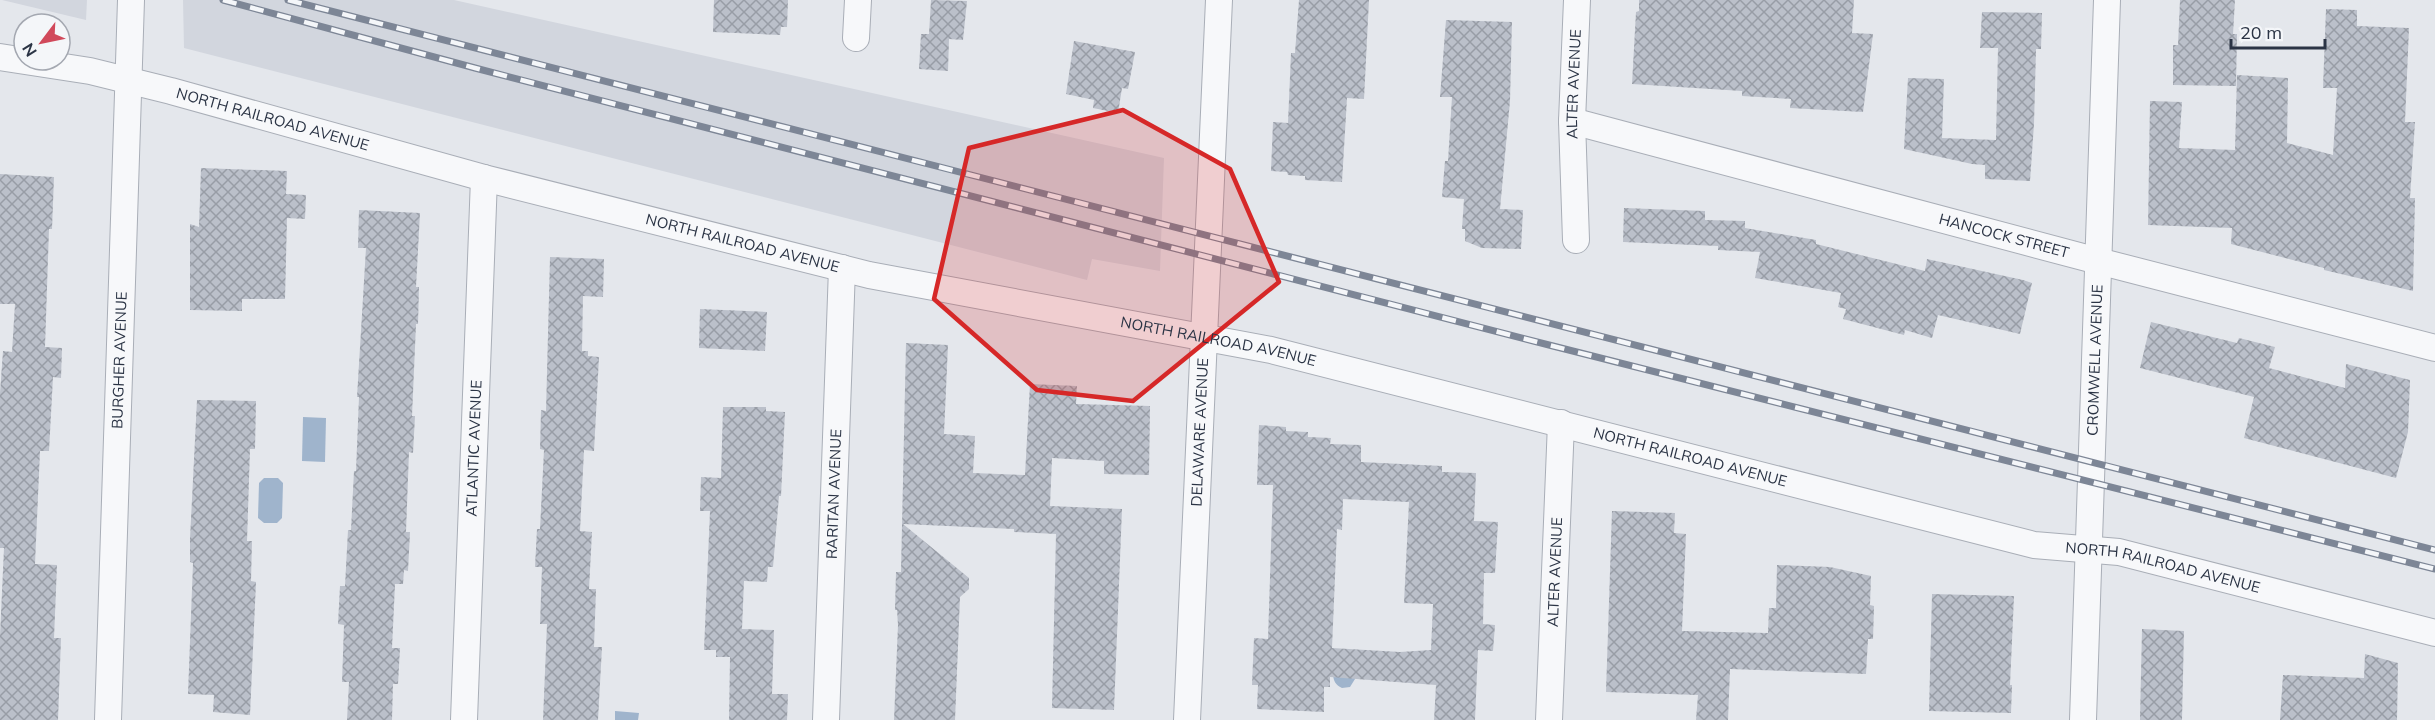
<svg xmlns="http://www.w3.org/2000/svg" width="2435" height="720" font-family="Mulish,sans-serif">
  <defs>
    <pattern id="building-cross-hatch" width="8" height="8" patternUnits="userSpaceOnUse" patternTransform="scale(1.5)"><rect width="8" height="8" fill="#bbc0ca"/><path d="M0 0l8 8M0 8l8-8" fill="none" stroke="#989da6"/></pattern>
  </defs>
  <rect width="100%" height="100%" fill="#e4e7ec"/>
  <g fill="#d2d6de">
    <path d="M2,0H87L86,20Z"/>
    <path d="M183,0H454L1164,158L1160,271L1092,259L1087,280L184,48Z"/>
  </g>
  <g fill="#9fb4cc">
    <path d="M303,417L326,418L325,462L302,461Z"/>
    <path d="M264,478H278L283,483L282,518L277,523H264L258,518L259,483Z"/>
    <path d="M1335,658L1357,659L1355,679L1350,687L1342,688C1329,682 1334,670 1335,658Z"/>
    <path d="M615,711L639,713L638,720H615Z"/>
  </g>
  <g fill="url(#building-cross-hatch)" fill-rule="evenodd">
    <path d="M714,0H788L787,27H781L780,35L713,32Z"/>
    <path d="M931,0L967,1L963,40L949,39L948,71L919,69L921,34H929Z"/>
    <path d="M1299,0H1369L1364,99L1347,98L1342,182L1305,180V176L1288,175L1287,172L1271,171L1273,122L1288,123L1291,53H1295Z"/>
    <path d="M1639,0H1854L1852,33L1873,34L1863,112L1790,108L1791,99L1742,96V91L1632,84L1636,12L1639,11Z"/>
    <path d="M2180,0H2235L2233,34H2237L2236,86L2173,85V45H2178Z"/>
    <path d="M2326,9L2357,10V26L2409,28L2405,122H2415L2410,198H2415L2413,291L2324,270V268L2231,244L2232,228L2148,225L2150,101L2182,102L2179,148L2235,150L2237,75L2288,78L2287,143L2333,155L2337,88H2323Z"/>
    <path d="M1982,12L2042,13L2041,49H2036L2034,124L2030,181L1985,179V165L1972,164L1904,149L1908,78L1944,79L1942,138L1996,140L1998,48H1980Z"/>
    <path d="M1446,20L1512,22L1510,101L1500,209L1523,210L1521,249L1482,248L1465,241V229H1462L1464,199L1442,197L1445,161H1448L1452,97H1440Z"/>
    <path d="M1074,41L1135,52L1128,89L1122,88L1118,113L1093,108L1094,100L1066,94Z"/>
    <path d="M201,168L287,171L286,194L306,195L305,219L287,218L285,299H242V311L190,310V224L199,227Z"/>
    <path d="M0,174L54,177L52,229H49L45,347L62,348L61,378L53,377L49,451H40L35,564L57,565L54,638H61L58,720H0V636L4,548H0V393L3,351L12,352L15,304H0Z"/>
    <path d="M1624,208L1705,211V220L1745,221V228L1816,240V244L1925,271L1927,259L2023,280L2032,283L2020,334L1938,315L1932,338L1905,330L1904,335L1843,319L1846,309L1838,307L1841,293L1755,278L1760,252L1718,250V246L1623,242Z"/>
    <path d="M359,210L420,213L416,287H419L418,324H416L412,416H415L413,453L409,452L406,532H410L408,571L404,570L403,584H395L392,648H400L398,684H393L392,720H347L349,682H342L344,625L338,624L340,586H345L348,530H351L354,471H356L359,397H357L366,248H358Z"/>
    <path d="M550,257L604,259L603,297L583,296L582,351H588V356L599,357L594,451L584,450L580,531L592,532L589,589H596L594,647H602L598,720H543L547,624H540L542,567H535L537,529H540L544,450L540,449L541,410L546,411Z"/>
    <path d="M700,309L767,312L765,351L699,348Z"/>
    <path d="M2151,322L2237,343L2239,338L2275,347L2269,368L2345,388L2346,364L2410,380L2408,432L2396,478L2244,438L2254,397L2140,368Z"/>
    <path d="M906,343L948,345L944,434L975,436L973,473L1025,475L1030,384L1077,386L1076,404L1150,406L1149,475L1104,474V461L1052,458L1050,506L1122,509L1114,710L1052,708L1056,534L1014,532V529L903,524L969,578V589L960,597L955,720H894L898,625L897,610H895L896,572H901Z"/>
    <path d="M197,400L256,401L255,449H250L247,541H252L251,581L256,582L250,715L213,712L214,695L188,694L193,563L190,562V539Z"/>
    <path d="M723,407H766V411L785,412L781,496H779L773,567H768L767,582L744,581L742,629L774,630L772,694H788L787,720H729L730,657H716V650H704L710,511H700L701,477L721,478Z"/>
    <path d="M1259,425L1286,427V431L1308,432V437L1331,438L1330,444L1361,445V462L1442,466V472L1476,473L1474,521L1498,522L1495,573H1484L1483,624L1495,625L1493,651L1478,650L1475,720H1434L1436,685L1330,677V687H1324V712L1257,709L1258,685H1252L1254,638L1268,639L1273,485H1257ZM1343,499L1409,502L1404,603L1433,604L1431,650L1400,652L1332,648L1337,529L1342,530Z"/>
    <path d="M1612,511L1675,513L1674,533L1686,534L1682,631L1768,633L1769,608H1776L1777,565L1830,567L1871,576L1870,605L1874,606L1873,639H1868L1866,674L1730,669L1728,720H1696L1698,695L1606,692Z"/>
    <path d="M1932,594L2014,596L2010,685H2012L2011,713L1929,711Z"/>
    <path d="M2142,629L2184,631L2182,720H2140Z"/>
    <path d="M2365,654L2398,663L2397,720H2280L2283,675L2364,678Z"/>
  </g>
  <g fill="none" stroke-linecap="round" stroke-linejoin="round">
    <defs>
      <g id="minor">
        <path d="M856,38L858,0"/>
        <path id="s1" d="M0,57L90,71L171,91L484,178L869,275L1271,350L2034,545L2119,552L2435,633"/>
        <path id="s2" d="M1572,121L2098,261L2435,348"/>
        <path id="s3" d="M1576,240L1572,121L1577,0"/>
        <path id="s4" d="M108,720L131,0"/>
        <path id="s5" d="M464,720L484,178"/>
        <path id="s6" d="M826,720L842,268"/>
        <path id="s7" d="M1187,720L1219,0"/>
        <path id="s8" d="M1549,720L1561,423"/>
        <path id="s9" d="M2083,720L2107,0"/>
      </g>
    </defs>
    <use href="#minor" stroke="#a9aeb7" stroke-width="28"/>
    <use href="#minor" stroke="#f7f8fa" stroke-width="26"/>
    <defs>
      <g id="rail">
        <path d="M223,0L475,68L1549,345L2435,569"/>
        <path d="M288,0L2435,550"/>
      </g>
    </defs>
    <use href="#rail" stroke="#7d8696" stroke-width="7"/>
    <use href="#rail" stroke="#f4f6f9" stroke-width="4.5" stroke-dasharray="14" stroke-linecap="butt"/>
  </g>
  <path fill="#d62828" fill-opacity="0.2" stroke="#d62828" stroke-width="4.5" stroke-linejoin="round" d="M1123,110L1230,169L1279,282L1133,401L1037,390L934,299L969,148Z"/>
  <g text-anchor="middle" stroke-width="4.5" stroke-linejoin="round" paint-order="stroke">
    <g font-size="15" fill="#2b3445" stroke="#f4f6f9">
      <text dy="5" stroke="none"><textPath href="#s3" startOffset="156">ALTER AVENUE</textPath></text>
      <text dy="5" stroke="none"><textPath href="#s1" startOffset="280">NORTH RAILROAD AVENUE</textPath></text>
      <text dy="5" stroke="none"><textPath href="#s2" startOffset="447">HANCOCK STREET</textPath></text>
      <text dy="5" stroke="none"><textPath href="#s1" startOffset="766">NORTH RAILROAD AVENUE</textPath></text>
      <text dy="5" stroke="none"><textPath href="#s1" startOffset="1252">NORTH RAILROAD AVENUE</textPath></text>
      <text dy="5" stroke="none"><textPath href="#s4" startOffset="360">BURGHER AVENUE</textPath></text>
      <text dy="5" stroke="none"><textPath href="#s9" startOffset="360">CROMWELL AVENUE</textPath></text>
      <text dy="5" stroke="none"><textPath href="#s7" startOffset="288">DELAWARE AVENUE</textPath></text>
      <text dy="5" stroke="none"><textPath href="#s5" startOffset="272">ATLANTIC AVENUE</textPath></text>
      <text dy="5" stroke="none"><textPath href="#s1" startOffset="1738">NORTH RAILROAD AVENUE</textPath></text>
      <text dy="5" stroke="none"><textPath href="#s6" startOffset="226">RARITAN AVENUE</textPath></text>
      <text dy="5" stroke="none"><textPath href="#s1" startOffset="2224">NORTH RAILROAD AVENUE</textPath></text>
      <text dy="5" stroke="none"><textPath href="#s8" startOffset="148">ALTER AVENUE</textPath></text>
    </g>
  </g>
  <g transform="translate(42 42) rotate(238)"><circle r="28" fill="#f4f6f9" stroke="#a4a8b1" stroke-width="1.5"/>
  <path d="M0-4.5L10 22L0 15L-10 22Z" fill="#d1495b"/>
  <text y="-9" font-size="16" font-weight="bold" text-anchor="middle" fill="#2b3445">N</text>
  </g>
  <path d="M2231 39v9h94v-9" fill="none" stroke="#2b3445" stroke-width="3"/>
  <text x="2240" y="39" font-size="18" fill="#2b3445" stroke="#f4f6f9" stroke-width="4.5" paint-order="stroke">20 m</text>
</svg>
